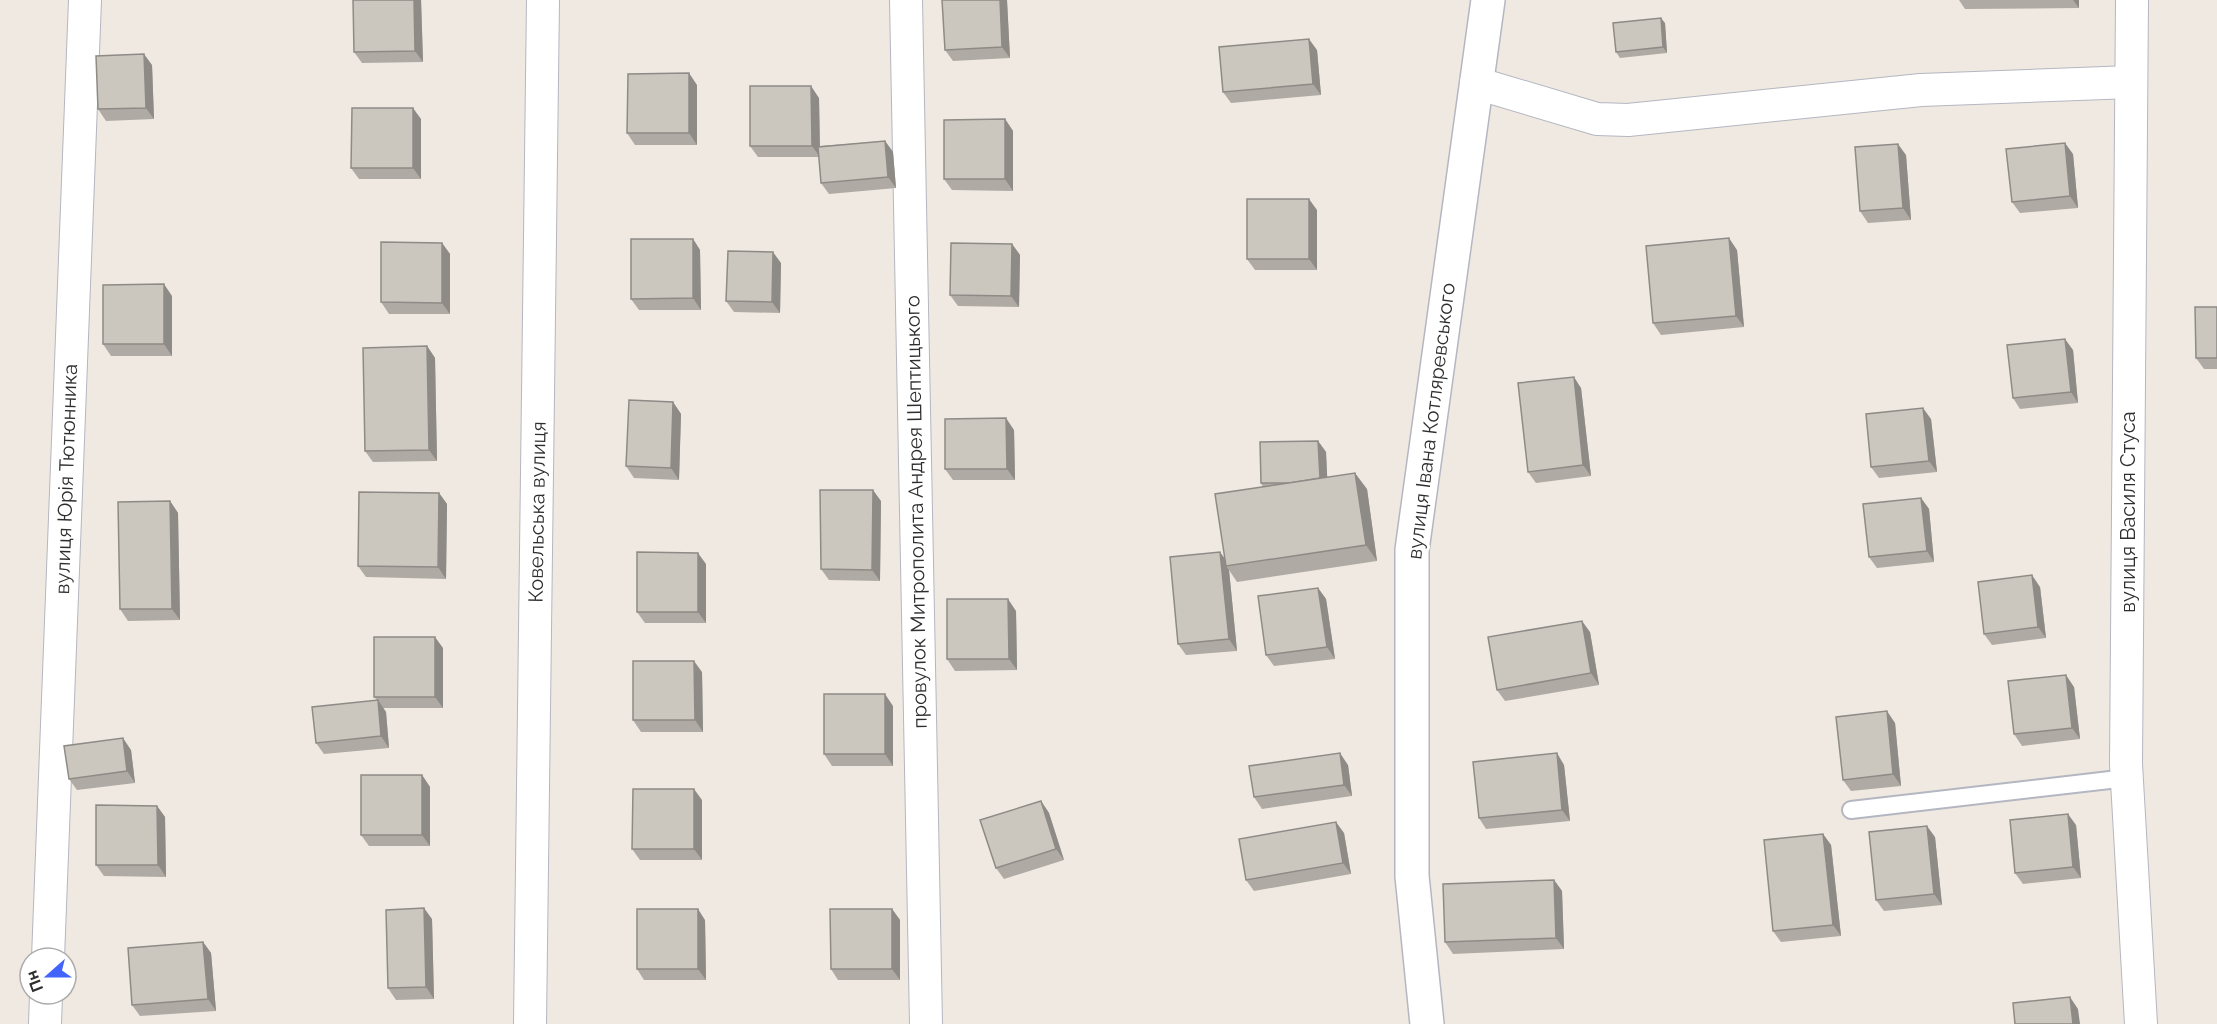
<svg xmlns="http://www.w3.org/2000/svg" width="2217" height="1024" font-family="Raleway,sans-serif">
  <rect width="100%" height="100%" fill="#efe9e1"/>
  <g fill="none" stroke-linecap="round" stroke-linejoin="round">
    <defs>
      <path id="service" d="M1851,810L2127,778"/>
      <g id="minor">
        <path d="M906,0L926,1024"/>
        <path d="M2132,0L2126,764L2141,1024"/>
        <path d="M1476,83L1597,119L1628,120L1921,90L2131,82"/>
        <path d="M48,958L85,0"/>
        <path d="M45,1024L46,994"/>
        <path d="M530,1024L543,0"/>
      </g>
      <path id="tertiary" d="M1427,1024L1412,876V550L1488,0"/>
    </defs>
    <use href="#service" stroke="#b4b7c1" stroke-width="20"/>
    <use href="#minor" stroke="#b4b7c1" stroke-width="34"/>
    <use href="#tertiary" stroke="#b4b7c1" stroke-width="36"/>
    <use href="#service" stroke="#fff" stroke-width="16"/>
    <use href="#minor" stroke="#fff" stroke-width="32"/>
    <use href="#tertiary" stroke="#fff" stroke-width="33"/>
  </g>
  <g fill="#afaba4">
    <path d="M353,0H421L423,62L362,63L354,52Z"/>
    <path d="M942,0H1007L1010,58L953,61L945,50Z"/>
    <path d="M1959,0H2079V8L1965,9Z"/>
    <path d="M1665,23L1667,53L1620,58L1616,52Z"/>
    <path d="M1317,50L1321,95L1231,103L1223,92Z"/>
    <path d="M152,65L154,119L106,121L98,109Z"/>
    <path d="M697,85V145H635L627,133Z"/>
    <path d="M819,98L820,146L885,141L893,152L896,188L829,194L821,183L819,157H758L750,146Z"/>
    <path d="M421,119V179H359L351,168Z"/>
    <path d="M1005,119L1013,131V191L952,190L944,179Z"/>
    <path d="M2073,154L2078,208L2020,213L2012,202Z"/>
    <path d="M1906,155L1911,220L1868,223L1860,211Z"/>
    <path d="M1317,210V270H1255L1247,259Z"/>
    <path d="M693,239L700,250L701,310H639L631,299Z"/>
    <path d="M442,243L450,254V314H389L381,302Z"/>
    <path d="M1012,244L1020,255L1019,307L958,306L950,295Z"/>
    <path d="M1737,250L1744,327L1661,335L1653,323Z"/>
    <path d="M781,263L780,313L734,312L726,301Z"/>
    <path d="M172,296V356H111L103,344Z"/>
    <path d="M2217,307V369H2204L2196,358Z"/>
    <path d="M427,346L435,358L437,461L373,462L365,451Z"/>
    <path d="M2073,350L2078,403L2020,409L2013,398Z"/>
    <path d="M1581,388L1591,476L1536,483L1528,472Z"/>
    <path d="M673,402L681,414L679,480L634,478L626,466Z"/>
    <path d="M1931,419L1937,472L1879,478L1871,467Z"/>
    <path d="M1014,430L1015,480H953L945,469Z"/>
    <path d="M1318,441L1326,452L1327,477L1367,489L1377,561L1237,582L1229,570L1237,651L1186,655L1178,644L1263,487L1261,483Z"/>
    <path d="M439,493L447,504L446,579L366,577L358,566Z"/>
    <path d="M1921,498L1929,509L1934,562L1877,568L1869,557Z"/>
    <path d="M170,501L178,513L180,620L128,621L120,609Z"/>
    <path d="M881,501L880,581L829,580L821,569Z"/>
    <path d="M706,564V623H645L637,612Z"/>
    <path d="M2040,587L2046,638L1992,645L1984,634Z"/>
    <path d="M1318,588L1326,599L1335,659L1274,666L1266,655Z"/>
    <path d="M1016,611L1017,670L955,671L947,659Z"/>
    <path d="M1590,632L1599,685L1505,701L1497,690Z"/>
    <path d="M443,648V708H383L386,712L389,748L324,754L316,743L377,700L374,697Z"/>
    <path d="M702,672L703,732H641L633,720Z"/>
    <path d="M2074,687L2080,739L2022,746L2014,734Z"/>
    <path d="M893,706V766H832L824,754Z"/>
    <path d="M1895,723L1901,786L1851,791L1843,780Z"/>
    <path d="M131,750L135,783L77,790L69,779Z"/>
    <path d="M1348,765L1352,796L1262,809L1254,797Z"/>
    <path d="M1564,765L1570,821L1486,829L1479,818Z"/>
    <path d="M422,775L430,787V846H369L361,835Z"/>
    <path d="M702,800V860H640L632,849Z"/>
    <path d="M1041,801L1049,813L1064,860L1004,879L996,868Z"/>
    <path d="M157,806L165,817L166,877L104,876L96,865Z"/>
    <path d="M2076,825L2081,878L2023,884L2015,873Z"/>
    <path d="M1344,833L1351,874L1254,891L1246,880Z"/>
    <path d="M1823,834L1831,845L1841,936L1781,942L1773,931Z"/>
    <path d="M1935,837L1942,905L1884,911L1876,900Z"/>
    <path d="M1554,880L1562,891L1564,949L1453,954L1445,942Z"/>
    <path d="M892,909L900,920V980H838L831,969Z"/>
    <path d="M432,919L434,999L396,1000L388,988Z"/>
    <path d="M705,920L706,980H644L637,969Z"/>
    <path d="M203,942L211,953L216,1011L140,1016L132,1005Z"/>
  </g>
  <g fill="#8e8b86">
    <path d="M414,0H421L423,62L415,51Z"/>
    <path d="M1000,0H1007L1010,58L1002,47Z"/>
    <path d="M2073,0H2079V8Z"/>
    <path d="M1661,18L1665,23L1667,53L1663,47Z"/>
    <path d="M1309,39L1317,50L1321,95L1313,84Z"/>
    <path d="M144,54L152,65L154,119L146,108Z"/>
    <path d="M689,73L697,85V145L689,133Z"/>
    <path d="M811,86L819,98L820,157L812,146Z"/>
    <path d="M413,108L421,119V179L413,168Z"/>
    <path d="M1005,119L1013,131V191L1005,179Z"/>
    <path d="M885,141L893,152L896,188L888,177Z"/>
    <path d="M2065,143L2073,154L2078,208L2070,196Z"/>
    <path d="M1898,144L1906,155L1911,220L1903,208Z"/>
    <path d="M1309,199L1317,210V270L1309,259Z"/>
    <path d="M1729,238L1737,250L1744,327L1736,316Z"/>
    <path d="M693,239L700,250L701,310L693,298Z"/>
    <path d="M442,243L450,254V314L442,303Z"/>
    <path d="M1012,244L1020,255L1019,307L1011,296Z"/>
    <path d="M773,252L781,263L780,313L772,302Z"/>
    <path d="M164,284L172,296V356L164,344Z"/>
    <path d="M2065,339L2073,350L2078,403L2071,392Z"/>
    <path d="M427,346L435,358L437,461L429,450Z"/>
    <path d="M1574,377L1581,388L1591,476L1583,465Z"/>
    <path d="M673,402L681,414L679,480L671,468Z"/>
    <path d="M1923,408L1931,419L1937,472L1929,461Z"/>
    <path d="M1006,418L1014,430L1015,480L1007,469Z"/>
    <path d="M1318,441L1326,452L1328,493L1320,482Z"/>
    <path d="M1355,473L1367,489L1377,561L1366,545Z"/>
    <path d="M873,490L881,501L880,581L872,570Z"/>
    <path d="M439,493L447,504L446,579L438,567Z"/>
    <path d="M1921,498L1929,509L1934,562L1927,551Z"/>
    <path d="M170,501L178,513L180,620L172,609Z"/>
    <path d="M1220,552L1228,563L1226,566L1229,570L1237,651L1229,639Z"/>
    <path d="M698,553L706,564V623L698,612Z"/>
    <path d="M2032,575L2040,587L2046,638L2038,627Z"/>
    <path d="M1318,588L1326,599L1335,659L1327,647Z"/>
    <path d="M1008,599L1016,611L1017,670L1009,659Z"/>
    <path d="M1582,621L1590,632L1599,685L1591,673Z"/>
    <path d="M435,637L443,648V708L435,697Z"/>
    <path d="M694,661L702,672L703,732L695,720Z"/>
    <path d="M2066,675L2074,687L2080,739L2072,728Z"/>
    <path d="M885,694L893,706V766L885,754Z"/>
    <path d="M378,700L386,712L389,748L381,736Z"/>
    <path d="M1887,711L1895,723L1901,786L1893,774Z"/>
    <path d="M123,738L131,750L135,783L127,771Z"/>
    <path d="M1340,753L1348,765L1352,796L1344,785Z"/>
    <path d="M1557,753L1564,765L1570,821L1562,810Z"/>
    <path d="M422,775L430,787V846L422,835Z"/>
    <path d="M694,789L702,800V860L694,849Z"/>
    <path d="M1041,801L1049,813L1064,860L1056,849Z"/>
    <path d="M157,806L165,817L166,877L158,865Z"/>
    <path d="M2068,814L2076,825L2081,878L2073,867Z"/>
    <path d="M1336,822L1344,833L1351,874L1343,863Z"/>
    <path d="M1927,826L1935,837L1942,905L1934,894Z"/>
    <path d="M1823,834L1831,845L1841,936L1833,925Z"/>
    <path d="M1554,880L1562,891L1564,949L1556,938Z"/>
    <path d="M424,908L432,919L434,999L426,987Z"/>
    <path d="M698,909L705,920L706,980L698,969Z"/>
    <path d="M892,909L900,920V980L892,969Z"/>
    <path d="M203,942L211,953L216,1011L208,999Z"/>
    <path d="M2070,997L2078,1009L2080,1024H2073Z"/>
  </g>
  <g fill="#cbc7bf" stroke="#8e8b86" stroke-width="1.5">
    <path d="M353,0H414L415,51L354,52Z"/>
    <path d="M942,0H1000L1002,47L945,50Z"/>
    <path d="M1661,18L1663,47L1616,52L1613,23Z"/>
    <path d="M1309,39L1313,84L1223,92L1219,47Z"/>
    <path d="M144,54L146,108L98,109L96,56Z"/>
    <path d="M689,73V133H627L628,74Z"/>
    <path d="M750,86H811L812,146H750Z"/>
    <path d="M352,108H413V168H351Z"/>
    <path d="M1005,119V179H944V120Z"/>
    <path d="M885,141L888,177L821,183L818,147Z"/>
    <path d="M2065,143L2070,196L2012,202L2006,149Z"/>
    <path d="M1898,144L1903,208L1860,211L1855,147Z"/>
    <rect x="1247" y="199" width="62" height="60"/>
    <path d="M1729,238L1736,316L1653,323L1646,246Z"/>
    <path d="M631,239H693V298L631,299Z"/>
    <path d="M381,242L442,243V303L381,302Z"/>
    <path d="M951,243L1012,244L1011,296L950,295Z"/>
    <path d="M728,251L773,252L772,302L726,301Z"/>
    <path d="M164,284V344H103V285Z"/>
    <path d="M2195,307H2217V358H2196Z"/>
    <path d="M2065,339L2071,392L2013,398L2007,345Z"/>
    <path d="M427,346L429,450L365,451L363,348Z"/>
    <path d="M1574,377L1583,465L1528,472L1518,383Z"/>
    <path d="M629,400L673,402L671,468L626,466Z"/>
    <path d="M1923,408L1929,461L1871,467L1866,414Z"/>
    <path d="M1006,418L1007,469H945V419Z"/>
    <path d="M1318,441L1320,478L1290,483H1261L1260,442Z"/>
    <path d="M1355,473L1366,545L1226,566L1215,494Z"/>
    <path d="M820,490H873L872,570L821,569Z"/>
    <path d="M359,492L439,493L438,567L358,566Z"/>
    <path d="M1921,498L1927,551L1869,557L1863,504Z"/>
    <path d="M170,501L172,609H120L118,502Z"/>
    <path d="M637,552L698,553V612H637Z"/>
    <path d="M1220,552L1229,639L1178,644L1170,557Z"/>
    <path d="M2032,575L2038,627L1984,634L1978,582Z"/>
    <path d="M1318,588L1327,647L1266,655L1258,596Z"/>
    <path d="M947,599H1008L1009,659H947Z"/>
    <path d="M1582,621L1591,673L1497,690L1488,637Z"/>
    <rect x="374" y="637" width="61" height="60"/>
    <path d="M633,661H694L695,720H633Z"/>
    <path d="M2066,675L2072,728L2014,734L2008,681Z"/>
    <rect x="824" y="694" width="61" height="60"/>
    <path d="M378,700L381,736L316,743L312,707Z"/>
    <path d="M1887,711L1893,774L1843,780L1836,717Z"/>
    <path d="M123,738L127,771L69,779L64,746Z"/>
    <path d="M1340,753L1344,785L1254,797L1249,766Z"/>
    <path d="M1557,753L1562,810L1479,818L1473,762Z"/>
    <rect x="361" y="775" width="61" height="60"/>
    <path d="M633,789H694V849H632Z"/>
    <path d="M1041,801L1056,849L996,868L980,820Z"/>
    <path d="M96,805L157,806L158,865H96Z"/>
    <path d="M2068,814L2073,867L2015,873L2010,820Z"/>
    <path d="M1336,822L1343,863L1246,880L1239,839Z"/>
    <path d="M1927,826L1934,894L1876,900L1869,832Z"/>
    <path d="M1823,834L1833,925L1773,931L1764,840Z"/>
    <path d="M1554,880L1556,938L1445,942L1443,884Z"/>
    <path d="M424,908L426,987L388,988L386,910Z"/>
    <rect x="637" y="909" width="61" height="60"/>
    <path d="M830,909H892V969H831Z"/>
    <path d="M203,942L208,999L132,1005L128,948Z"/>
    <path d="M2070,997L2073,1024H2015L2013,1003Z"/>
  </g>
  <g text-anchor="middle" stroke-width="6" stroke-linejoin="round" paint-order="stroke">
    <g font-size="20" fill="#2e2e2e" stroke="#fff">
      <text transform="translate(1431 421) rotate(-83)" y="7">вулиця Івана Котляревського</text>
      <text transform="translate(66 479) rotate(-88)" y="7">вулиця Юрія Тютюнника</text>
      <text transform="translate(537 512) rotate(-89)" y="7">Ковельська вулиця</text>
      <text transform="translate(916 512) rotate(-91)" y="7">провулок Митрополита Андрея Шептицького</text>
      <text transform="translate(2128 512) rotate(-90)" y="7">вулиця Василя Стуса</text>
    </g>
  </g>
  <g transform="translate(48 976) rotate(249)"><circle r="28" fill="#ffffff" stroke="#ababab" stroke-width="1.5"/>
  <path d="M0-4.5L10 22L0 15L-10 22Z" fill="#4264fb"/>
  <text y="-9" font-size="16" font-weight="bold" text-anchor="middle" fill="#2e2e2e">Пн</text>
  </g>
</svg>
